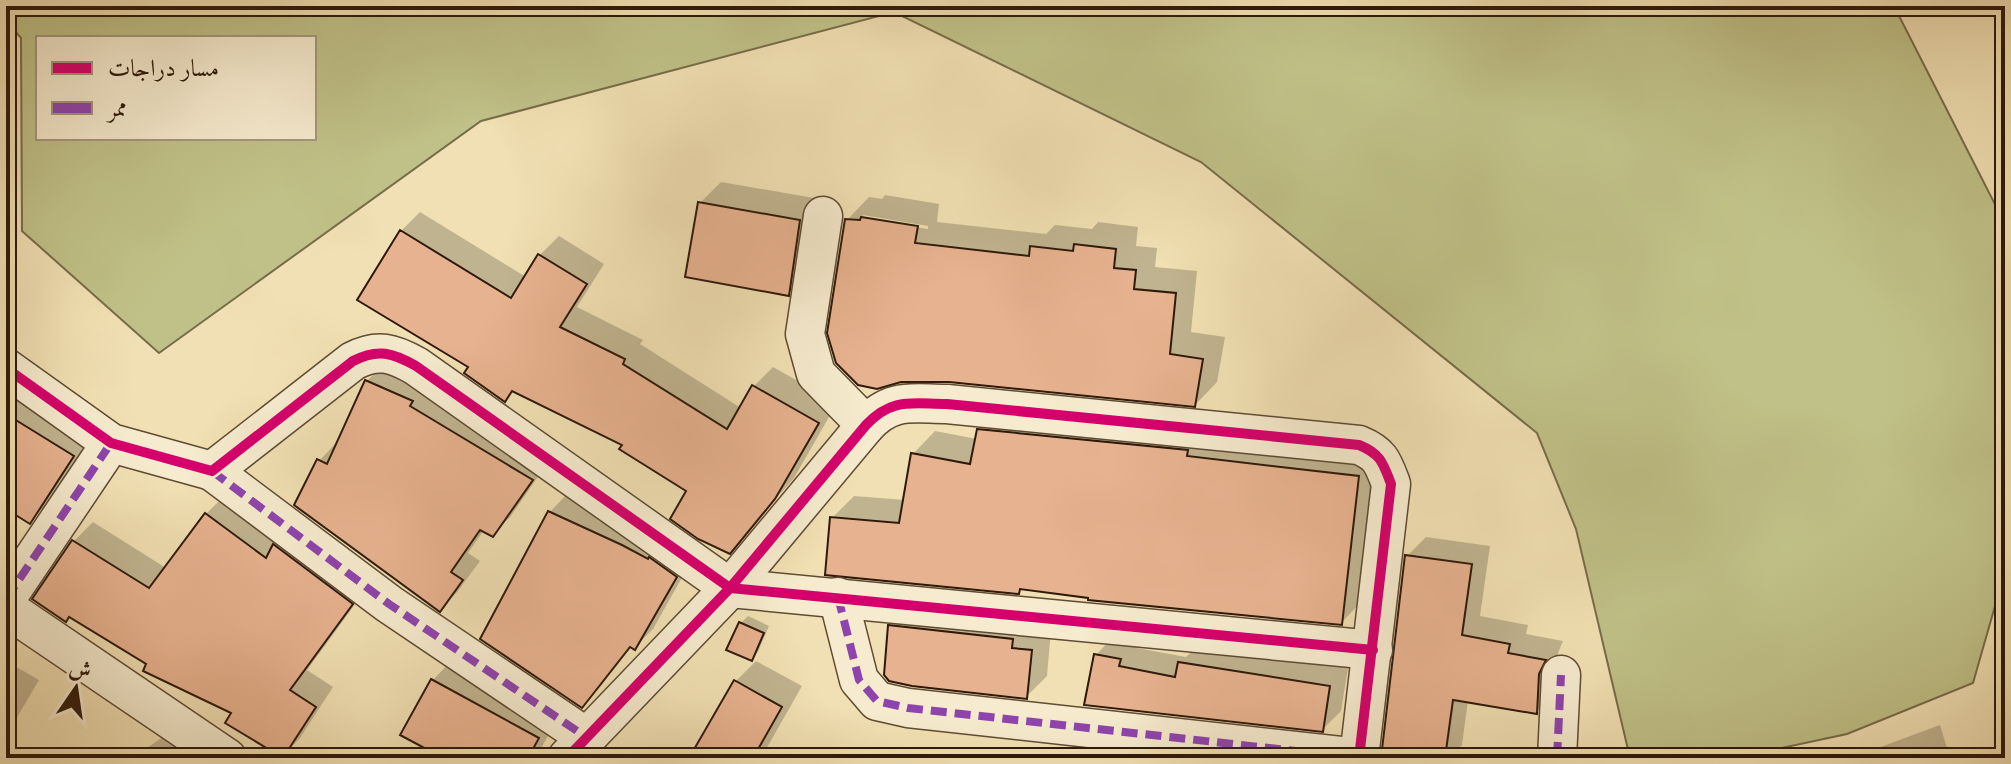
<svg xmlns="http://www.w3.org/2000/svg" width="2011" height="764" font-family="'Sorts Mill Goudy',Amiri,serif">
  <rect width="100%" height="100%" fill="#f1e0b3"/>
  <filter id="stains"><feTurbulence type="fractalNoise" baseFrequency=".0025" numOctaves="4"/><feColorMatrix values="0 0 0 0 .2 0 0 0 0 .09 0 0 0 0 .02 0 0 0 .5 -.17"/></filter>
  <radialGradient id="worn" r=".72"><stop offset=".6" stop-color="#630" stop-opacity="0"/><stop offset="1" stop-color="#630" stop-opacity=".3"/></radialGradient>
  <path fill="#c0c188" stroke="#776d49" stroke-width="2" fill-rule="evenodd" d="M6,6H1894L2005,224V571L1973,683L1847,734L1734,758H1630L1576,529L1537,433L1201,162L894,12L481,121L159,353L22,231L21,38L6,21ZM38,38H314V138H38Z"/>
  <g fill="#0003" fill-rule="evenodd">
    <path d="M721,182L820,199L809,273L788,294L700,203Z"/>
    <path d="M885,195L939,204L937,222L1046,234L1055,225L1092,229L1098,222L1138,227L1136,246L1157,248L1155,267L1197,271L1191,332L1225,337L1217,382L1195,405L847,220L869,197L882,199ZM863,215L928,226V229L863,219Z"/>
    <path d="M420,212L526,277L540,255L559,236L604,264L577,307L643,340L640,344L741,408L754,386L773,367L837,403L794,478L729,552L689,491L625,444L515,390L505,400L471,367L401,231Z"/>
    <path d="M385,363L549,461L510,517L492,535L484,530L468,553L480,561L458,591L440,610L319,461L337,442L367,381Z"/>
    <path d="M6,373L98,429L56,495L30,521L6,507Z"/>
    <path d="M1001,407L1381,455L1363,600L1341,623L1022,588L1018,592L832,518L854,496L905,500L913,454L935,431L977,439L979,430Z"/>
    <path d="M567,494L693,558L653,629L635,647L632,646L600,687L582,705L549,513Z"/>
    <path d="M225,495L370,584L307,670L333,687L300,738L282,757L234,712L70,615L35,599L74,541L93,522L166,568L206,514Z"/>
    <path d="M1426,537L1490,546L1480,616L1528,625L1526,634L1563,641L1558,653L1556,693L1536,712L1468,700L1462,745L1449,758H1398L1407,556Z"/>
    <path d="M911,606L1051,630L1047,676L1026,697L890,626Z"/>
    <path d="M748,616L769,626L758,652L751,659L741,623Z"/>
    <path d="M1114,636L1138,640L1137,648L1186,657L1199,644L1348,668L1341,711L1322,730L1086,704L1096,655Z"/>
    <path d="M453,659L558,717L536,758H425L431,749L433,680Z"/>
    <path d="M6,661L39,680L6,736Z"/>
    <path d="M756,661L802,686L761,758H692L736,681Z"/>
    <path d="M185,722L242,758H132Z"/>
    <path d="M1940,725L1950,758H1851Z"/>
    <path d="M6,749L19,758H6Z"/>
  </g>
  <g fill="#e7b28f" stroke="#2e190a" stroke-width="2">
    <path d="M698,202L800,220L789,296L685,277Z"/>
    <path d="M861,217L918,226L915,243L1029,256L1030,246L1073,251L1074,244L1116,249L1114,268L1136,270L1134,289L1176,293L1170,354L1203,359L1195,407L949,382H901L877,389L858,385L836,363L827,333L845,219L860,220Z"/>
    <path d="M400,230L511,298L538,254L587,284L560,327L625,359L623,364L727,429L752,385L819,423L775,499L730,554L698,539L670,519L686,491L619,449L622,445L512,391L505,402L464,373L468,367L357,300Z"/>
    <path d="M365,380L413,401L410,406L533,480L493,537L480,530L451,572L463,580L440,612L294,505L317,459L327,464Z"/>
    <path d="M6,414L74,456L30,524L6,509Z"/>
    <path d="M977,429L1188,450L1187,456L1359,476L1342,625L1088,600V598L1020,589L1019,594L825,575L830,517L899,523L911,453L970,464Z"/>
    <path d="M548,511L622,545L648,559L649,557L677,577L635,650L630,647L582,708L480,639Z"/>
    <path d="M205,513L266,558L273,544L353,604L290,690L316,707L283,758L225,723L231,713L143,671L146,664L69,617L66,622L32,599L72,540L149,588Z"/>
    <path d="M1405,555L1472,564L1462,635L1510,644L1508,653L1546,660L1539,674L1537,714L1453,700L1445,758H1381Z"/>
    <path d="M739,622L764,633L752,661L726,650Z"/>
    <path d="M888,625L1013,639L1012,648L1032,650L1027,699L912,686L889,681L884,675Z"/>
    <path d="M1094,654L1121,659L1119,666L1175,677L1178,662L1330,686L1323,732L1084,705Z"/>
    <path d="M431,679L539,738L528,758H443L400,735Z"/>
    <path d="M734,680L782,707L753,758H689Z"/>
  </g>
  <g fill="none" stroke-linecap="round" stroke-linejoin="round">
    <defs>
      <g id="street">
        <path d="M823,216L805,334L816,374L866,425"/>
        <path d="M6,368L111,443L212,471L353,361C378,348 393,353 416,366L730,588L1373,650"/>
        <path d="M212,471L389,604L586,737"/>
        <path d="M838,597L859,680L877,701L908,708L1359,758"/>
        <path d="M6,599L111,443"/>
        <path d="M6,608L227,758"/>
        <path d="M567,758L730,588L866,425C892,397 912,404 947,404L1359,445C1381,454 1383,463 1391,484L1359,758"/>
        <path d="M1557,758L1561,675"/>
      </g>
    </defs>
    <use href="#street" stroke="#5f4b34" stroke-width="41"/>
    <use href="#street" stroke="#f6ebce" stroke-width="38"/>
    <g stroke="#8e44ad" stroke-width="8" stroke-dasharray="16 8" stroke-linecap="butt">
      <path d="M212,471L389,604L586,737"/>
      <path d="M838,597L859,680L877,701L908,708L1359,758"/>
      <path d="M6,599L111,443"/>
      <path d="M1557,758L1561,675"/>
    </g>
    <defs>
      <g id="cycleway">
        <path d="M6,368L111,443L212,471L353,361C378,348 393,353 416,366L730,588L1373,650"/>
        <path d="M567,758L730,588L866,425C892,397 912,404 947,404L1359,445C1381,454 1383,463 1391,484L1359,758"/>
      </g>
    </defs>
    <use href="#cycleway" stroke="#f6ebce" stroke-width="15"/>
    <use href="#cycleway" stroke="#d6006c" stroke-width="10"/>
  </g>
  <rect width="2011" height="764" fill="none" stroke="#f1e0b3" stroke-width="32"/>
  <rect x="8" y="8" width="1995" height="748" fill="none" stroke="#2e190a" stroke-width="4"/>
  <rect x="16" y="16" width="1979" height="732" fill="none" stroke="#2e190a" stroke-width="2"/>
  <rect x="36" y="36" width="280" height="104" fill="#f6ebce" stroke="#a69780" stroke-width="2"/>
  <rect x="52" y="62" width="40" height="12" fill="#d6006c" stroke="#a69780" stroke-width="2"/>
  <text x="108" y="76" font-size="24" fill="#2e190a">مسار دراجات</text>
  <rect x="52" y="102" width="40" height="12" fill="#8e44ad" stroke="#a69780" stroke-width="2"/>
  <text x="108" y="116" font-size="24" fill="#2e190a">ممر</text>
  <g transform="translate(76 688) rotate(13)" stroke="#f6ebce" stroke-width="6" paint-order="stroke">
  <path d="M0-6L14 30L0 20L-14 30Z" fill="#2e190a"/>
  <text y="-12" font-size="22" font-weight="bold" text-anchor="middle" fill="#2e190a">ش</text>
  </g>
  <rect width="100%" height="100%" filter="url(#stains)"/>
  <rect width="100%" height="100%" fill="url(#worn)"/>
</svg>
